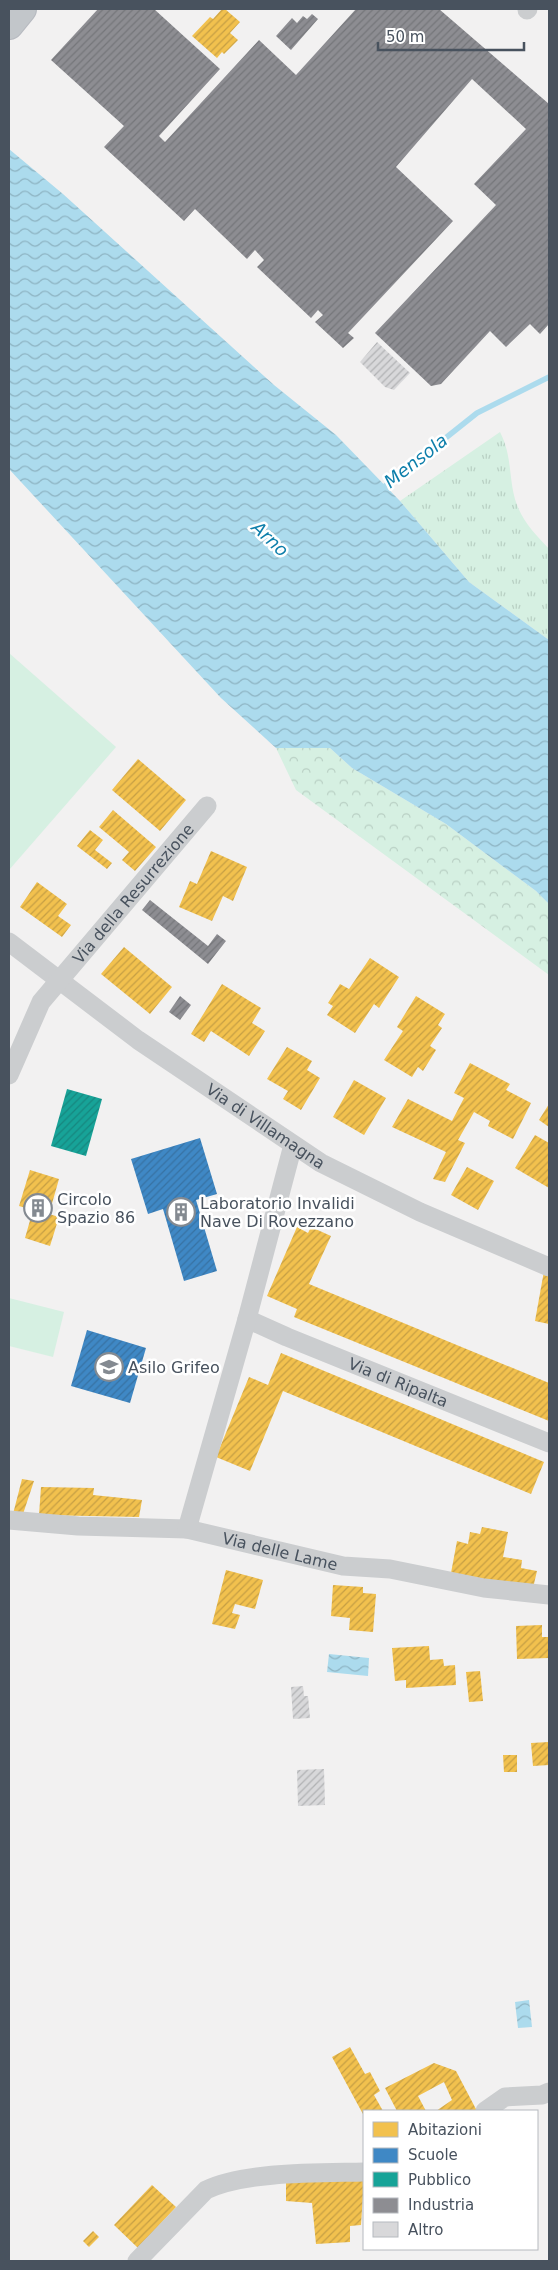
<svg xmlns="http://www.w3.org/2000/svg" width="558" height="2270" font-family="'DejaVu Sans',sans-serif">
  <defs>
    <pattern id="grass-tufts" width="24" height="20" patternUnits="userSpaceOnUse" patternTransform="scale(1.25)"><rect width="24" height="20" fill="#d6f0e2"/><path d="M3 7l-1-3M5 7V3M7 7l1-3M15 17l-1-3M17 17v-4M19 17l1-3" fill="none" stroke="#b9d0c4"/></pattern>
    <pattern id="forest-crowns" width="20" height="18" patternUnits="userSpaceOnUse" patternTransform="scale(1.25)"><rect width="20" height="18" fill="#d6f0e2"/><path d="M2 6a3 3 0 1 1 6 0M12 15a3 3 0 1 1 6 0" fill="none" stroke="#b9d0c4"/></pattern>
    <pattern id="water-waves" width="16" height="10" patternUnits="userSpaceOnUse" patternTransform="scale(1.25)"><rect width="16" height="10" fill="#acdbed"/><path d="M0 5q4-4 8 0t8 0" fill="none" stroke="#8eb4c3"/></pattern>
    <pattern id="homes-hatch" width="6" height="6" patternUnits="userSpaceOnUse" patternTransform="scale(1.25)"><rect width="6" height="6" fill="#f2c14e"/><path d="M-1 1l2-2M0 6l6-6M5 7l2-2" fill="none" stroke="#c69f44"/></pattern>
    <pattern id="schools-hatch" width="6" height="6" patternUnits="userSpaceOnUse" patternTransform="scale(1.25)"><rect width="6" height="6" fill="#3f88c5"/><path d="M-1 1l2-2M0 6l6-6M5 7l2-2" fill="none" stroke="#3772a3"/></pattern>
    <pattern id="public-hatch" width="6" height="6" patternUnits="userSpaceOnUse" patternTransform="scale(1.25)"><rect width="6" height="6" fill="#17a398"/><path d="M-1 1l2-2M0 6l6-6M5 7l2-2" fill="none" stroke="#17877f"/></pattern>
    <pattern id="industry-hatch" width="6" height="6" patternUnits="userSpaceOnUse" patternTransform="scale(1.25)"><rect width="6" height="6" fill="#8d8d92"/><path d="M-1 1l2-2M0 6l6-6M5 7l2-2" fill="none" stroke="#75767a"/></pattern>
    <pattern id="building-hatch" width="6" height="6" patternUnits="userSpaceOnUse" patternTransform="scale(1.25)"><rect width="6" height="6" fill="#d8d8da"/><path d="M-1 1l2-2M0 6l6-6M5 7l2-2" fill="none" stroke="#b1b2b4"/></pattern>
  </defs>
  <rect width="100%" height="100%" fill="#f2f1f1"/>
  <path fill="url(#grass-tufts)" d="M500,432C513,457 508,481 517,505C524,523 536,535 549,549V640L469,582L400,501Z"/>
  <path fill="url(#forest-crowns)" d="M311,746L330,748L352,768L446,824L536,891L549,904V975L296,790L276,748Z"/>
  <g fill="#d6f0e2">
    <path d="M9,653L116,747L9,870Z"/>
    <path d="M9,1298L64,1312L53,1357L9,1346Z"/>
  </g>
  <g fill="url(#water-waves)">
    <path d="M9,149L63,194L274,385L336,435L400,501L469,582L549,640V904L536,891L446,824L352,768L330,748H276L221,698L9,469Z"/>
    <path d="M329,1654L369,1658L368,1676L327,1672Z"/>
    <path d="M529,2000L532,2027L518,2028L515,2002Z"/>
  </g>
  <g fill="url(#homes-hatch)">
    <path d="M222,9H225L240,22L230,33L238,40L224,54L222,52L217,58L192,36L210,17L213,19Z"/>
    <path d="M138,759L186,800L160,831L112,790Z"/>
    <path d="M113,810L156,847L135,871L122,860L129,852L99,827Z"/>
    <path d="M90,830L103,840L95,850L112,863L107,869L77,846Z"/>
    <path d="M211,851L247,867L233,901L223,896L212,921L179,907L190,881L197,884Z"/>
    <path d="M37,882L67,904L58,916L71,925L62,937L20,907Z"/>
    <path d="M124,947L172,987L150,1014L101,974Z"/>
    <path d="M370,958L399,977L379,1008L374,1004L355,1033L327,1015L333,1006L328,1003L340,984L349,989Z"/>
    <path d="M222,984L261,1008L252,1023L265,1031L249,1056L211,1031L204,1042L191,1034Z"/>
    <path d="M416,996L445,1014L438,1025L442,1028L430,1046L436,1050L423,1071L418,1067L412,1077L384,1060L403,1031L397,1027Z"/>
    <path d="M287,1047L312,1061L307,1070L320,1078L301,1110L283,1099L288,1091L267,1079Z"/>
    <path d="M470,1063L510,1084L506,1090L531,1103L513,1139L488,1126L490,1121L474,1112L458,1140L465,1143L445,1182L433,1179L446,1152L392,1127L408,1099L452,1121L464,1098L454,1093Z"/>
    <path d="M354,1080L386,1098L364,1135L333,1117Z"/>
    <path d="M549,1104V1127L539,1120Z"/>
    <path d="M535,1135L549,1143V1188L515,1168Z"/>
    <path d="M467,1167L494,1181L478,1210L451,1195Z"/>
    <path d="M30,1170L59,1179L49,1214L59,1217L50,1246L25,1238L33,1210L19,1206Z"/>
    <path d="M297,1227L308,1233L311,1227L331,1236L309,1284L549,1383V1421L294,1317L297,1309L267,1296Z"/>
    <path d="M544,1271L549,1274V1324L535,1321Z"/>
    <path d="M281,1353L544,1462L531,1494L283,1391L250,1471L216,1457L249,1377L268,1385Z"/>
    <path d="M22,1479L34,1481L23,1514H13Z"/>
    <path d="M41,1487L94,1488L93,1495L142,1500L139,1517L39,1515Z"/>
    <path d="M482,1527L508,1532L503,1557L522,1560L521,1568L537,1571L533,1588L451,1573L457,1541L468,1544L470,1532L480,1534Z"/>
    <path d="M226,1570L263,1580L255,1609L235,1604L232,1613L240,1615L235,1629L212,1624Z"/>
    <path d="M333,1585L363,1587V1593L376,1594L373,1632L349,1630L350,1618L331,1616Z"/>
    <path d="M542,1625V1637H549V1658L517,1659L516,1626Z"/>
    <path d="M429,1646L430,1660L443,1659L444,1666L455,1665L456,1685L406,1688V1680L395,1681L392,1648Z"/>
    <path d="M480,1671L483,1701L469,1702L466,1672Z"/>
    <path d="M549,1742V1765L533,1766L531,1743Z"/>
    <path d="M503,1755H517V1772H504Z"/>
    <path d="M350,2047L365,2074L370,2072L380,2091L374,2095L383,2111H364V2116L332,2057Z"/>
    <path d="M434,2063L456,2071L477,2111H436L452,2100L444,2082L418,2096L426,2111H397L385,2088Z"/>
    <path d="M286,2179H364L361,2225L350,2226V2242L316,2244L312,2203L286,2201Z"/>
    <path d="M152,2185L176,2207L138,2248L114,2225Z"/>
    <path d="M93,2231L99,2237L89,2247L83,2241Z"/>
  </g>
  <g fill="url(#schools-hatch)">
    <path d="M200,1138L217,1194L196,1200L217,1271L184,1281L163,1209L148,1214L131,1159Z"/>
    <path d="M87,1330L146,1348L130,1403L71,1386Z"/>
  </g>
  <path fill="url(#public-hatch)" d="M67,1089L102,1099L86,1156L51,1146Z"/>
  <g fill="url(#industry-hatch)">
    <path d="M98,9H154L220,69L159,136L165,142L259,40L296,75L356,9H439L549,104V324L540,334L530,324L506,347L490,331L441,384L431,386L375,333L496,205L474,184L526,129L472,79L396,167L453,221L348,333L354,338L343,348L315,322L323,315L318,310L311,318L257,267L264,260L255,250L247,259L195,209L184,221L104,147L124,126L51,60Z"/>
    <path d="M312,14L318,19L291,50L276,36L292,18L297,23L303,16L307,19Z"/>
    <path d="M150,900L208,946L217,934L226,941L208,964L142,910Z"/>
    <path d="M180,996L191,1005L180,1020L169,1012Z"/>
  </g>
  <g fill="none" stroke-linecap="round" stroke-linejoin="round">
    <path stroke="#acdbed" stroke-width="5.5" d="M379,491L477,413L549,377"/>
  </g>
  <g fill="url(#building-hatch)">
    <path d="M377,342L410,373L394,390L385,387L360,362Z"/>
    <path d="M303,1686L304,1696H308L310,1718L293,1719L291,1687Z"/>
    <path d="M324,1769L325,1805L298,1806L297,1770Z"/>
  </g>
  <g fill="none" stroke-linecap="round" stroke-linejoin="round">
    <defs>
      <path id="trunk" d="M9,25L22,9"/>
    </defs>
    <use href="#trunk" stroke="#b7bac0" stroke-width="30"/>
    <g stroke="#cbcdcf" stroke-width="19">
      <path d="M527,10L528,9"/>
      <path id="s1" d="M9,942L138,1040L321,1163L420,1212L549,1267"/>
      <path id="s2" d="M9,1075L41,1002L207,806"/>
      <path id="s3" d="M247,1319L287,1337L549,1443"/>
      <path id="s4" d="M9,1520L78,1526L187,1529L343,1566L390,1569L484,1588L549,1595"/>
      <path d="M187,1529L247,1319L293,1145"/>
      <path d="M485,2111L505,2097L542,2095L549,2092"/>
      <path d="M137,2261L206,2190C246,2171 320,2173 364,2172"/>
    </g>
    <use href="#trunk" stroke="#c2c6ca" stroke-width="28"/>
  </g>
  <defs>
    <symbol id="building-ring" viewBox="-11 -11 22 22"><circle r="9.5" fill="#fff" stroke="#848a91" stroke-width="1.5"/><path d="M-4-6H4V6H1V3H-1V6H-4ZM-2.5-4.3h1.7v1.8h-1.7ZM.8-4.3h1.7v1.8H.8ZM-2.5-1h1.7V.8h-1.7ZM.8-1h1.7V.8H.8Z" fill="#848a91"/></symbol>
    <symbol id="school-ring" viewBox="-11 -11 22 22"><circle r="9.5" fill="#fff" stroke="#848a91" stroke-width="1.5"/><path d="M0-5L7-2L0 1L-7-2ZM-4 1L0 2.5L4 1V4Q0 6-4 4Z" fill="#848a91"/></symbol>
  </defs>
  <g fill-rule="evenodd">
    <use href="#building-ring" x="22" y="1192" width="32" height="32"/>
    <use href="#building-ring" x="165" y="1196" width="32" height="32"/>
    <use href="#school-ring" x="93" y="1351" width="32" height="32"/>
  </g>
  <g text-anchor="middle" stroke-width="5" stroke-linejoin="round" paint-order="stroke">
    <g font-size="16" fill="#48525e" stroke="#fff">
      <text dy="6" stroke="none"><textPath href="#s2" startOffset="222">Via della Resurrezione</textPath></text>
      <text dy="6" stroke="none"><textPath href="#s1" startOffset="316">Via di Villamagna</textPath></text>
      <text dy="6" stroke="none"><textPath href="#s3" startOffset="164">Via di Ripalta</textPath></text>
      <text dy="6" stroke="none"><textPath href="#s4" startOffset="274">Via delle Lame</textPath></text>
    </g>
    <g font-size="16" fill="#48525e" stroke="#fff" text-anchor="start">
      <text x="57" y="1205">Circolo<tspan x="57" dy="18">Spazio 86</tspan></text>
      <text x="200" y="1209">Laboratorio Invalidi<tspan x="200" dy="18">Nave Di Rovezzano</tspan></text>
      <text x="128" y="1373">Asilo Grifeo</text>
    </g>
    <g font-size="18" font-style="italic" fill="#0e7fab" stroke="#fff">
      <text transform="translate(416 461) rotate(-38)" y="6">Mensola</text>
      <text transform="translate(270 539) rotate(43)" y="6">Arno</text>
    </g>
  </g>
  <rect width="558" height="2270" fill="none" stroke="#48525e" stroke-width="20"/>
  <rect x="363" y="2110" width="175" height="140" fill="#ffffff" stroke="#b6babf"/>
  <rect x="373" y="2122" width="25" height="15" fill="#f2c14e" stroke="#b6babf"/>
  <text x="408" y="2135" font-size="15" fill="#48525e">Abitazioni</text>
  <rect x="373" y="2148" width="25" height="15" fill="#3f88c5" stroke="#b6babf"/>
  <text x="408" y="2160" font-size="15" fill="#48525e">Scuole</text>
  <rect x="373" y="2172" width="25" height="15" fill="#17a398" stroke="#b6babf"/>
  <text x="408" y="2185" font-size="15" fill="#48525e">Pubblico</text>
  <rect x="373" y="2198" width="25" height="15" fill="#8d8d92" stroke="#b6babf"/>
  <text x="408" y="2210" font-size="15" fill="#48525e">Industria</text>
  <rect x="373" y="2222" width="25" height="15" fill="#d8d8da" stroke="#b6babf"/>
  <text x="408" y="2235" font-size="15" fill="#48525e">Altro</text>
  <path d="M378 42v8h146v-8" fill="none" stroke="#48525e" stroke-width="2.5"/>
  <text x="386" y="42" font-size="15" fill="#48525e" stroke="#ffffff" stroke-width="4" paint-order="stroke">50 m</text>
</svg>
